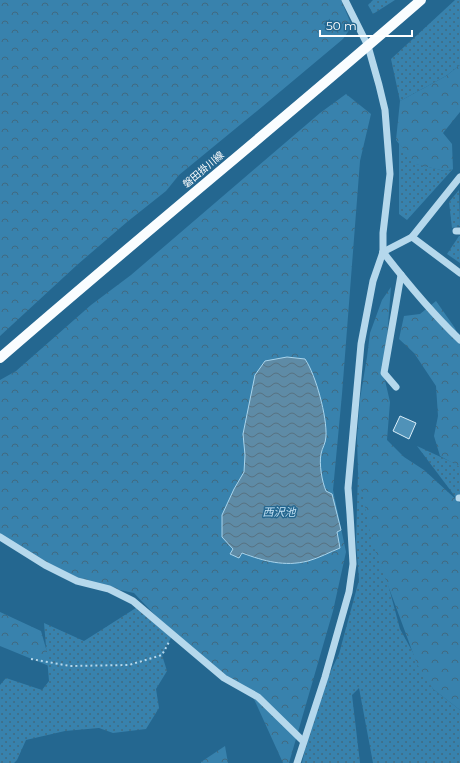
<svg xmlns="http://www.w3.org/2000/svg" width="460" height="763" font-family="Montserrat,'Noto Sans JP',sans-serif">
  <defs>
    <pattern id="grass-dots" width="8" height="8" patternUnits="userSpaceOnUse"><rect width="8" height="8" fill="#3882ad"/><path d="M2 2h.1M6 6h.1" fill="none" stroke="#416a81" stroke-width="1.8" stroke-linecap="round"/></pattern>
    <pattern id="forest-crowns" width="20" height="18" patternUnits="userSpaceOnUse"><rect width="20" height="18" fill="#3882ad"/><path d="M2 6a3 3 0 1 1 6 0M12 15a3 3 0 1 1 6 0" fill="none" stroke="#416a81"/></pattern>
    <pattern id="water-waves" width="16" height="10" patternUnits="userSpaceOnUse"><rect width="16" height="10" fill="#5e8ba6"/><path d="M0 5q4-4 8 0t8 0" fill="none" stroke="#577282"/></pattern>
  </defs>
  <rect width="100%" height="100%" fill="#246790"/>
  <g fill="url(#grass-dots)">
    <path d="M373,0H395L373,14L368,5Z"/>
    <path d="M455,0H460V65L446,76L400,101L391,59Z"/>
    <path d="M399,143L416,164L445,171L453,169L407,220L399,214Z"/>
    <path d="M459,190L460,226L452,228L449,202Z"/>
    <path d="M459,236H460V263L447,254Z"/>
    <path d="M417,446L460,466V503Z"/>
    <path d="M358,472L400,629L433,689L460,710V763H373L359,688L352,695L360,763H302L316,702L339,654L359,580L356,541Z"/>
    <path d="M139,606L173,634L162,655L167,671L156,689L159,708L146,729L113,733L99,728L65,731L26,740L17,760L14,763H0V685L6,678L42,690L49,681L44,623L84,641Z"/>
  </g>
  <g fill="url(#forest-crowns)">
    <path d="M0,0H341L352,26L343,39L263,106L179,175L166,191L127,222L77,265L0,336Z"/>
    <path d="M460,65V112L443,133L452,144L453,169L445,171L415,164L396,140L400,101L446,76Z"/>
    <path d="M346,94L371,114L360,161L342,394L333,490L346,552L333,611L289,763H283L254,699L173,634L134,593L77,581L0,537V380L16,371L91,305L131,275L320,113Z"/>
    <path d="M391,287L384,376L390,402L387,440L404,457L424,470L460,503V710L433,689L417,664L372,542L358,472L357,438L360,399L367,357L370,333L382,300Z"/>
    <path d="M436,301L455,328L460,341V467L440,456L434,436L438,416L436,386L414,353L399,339L404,316L420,314Z"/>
    <path d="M0,612L41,631L47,652L49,666L0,646Z"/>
    <path d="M225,746L228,763H201V762Z"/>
  </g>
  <path fill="url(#water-waves)" stroke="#a9d5ed" d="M287,357L305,359C316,375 327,417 326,436C326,443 322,448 321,454C319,464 322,482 326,491L332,494L341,530L337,532L340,548C330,552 319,558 308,561C284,567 264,561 242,553L239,558L230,554L233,549L222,537V515L234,489L244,472L245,455L243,434L255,375L265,361Z"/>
  <path fill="#5092b8" stroke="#daeef9" d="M400,416L416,423L409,439L393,431Z"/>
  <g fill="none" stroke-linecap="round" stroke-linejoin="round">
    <path stroke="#b5d8ec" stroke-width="2" stroke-dasharray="2 3" stroke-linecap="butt" d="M31,659L70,666L129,665L162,655L169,642"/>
    <g stroke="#b5d8ec" stroke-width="7">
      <path d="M456,231H460"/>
      <path d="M412,237L460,273"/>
      <path d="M383,252C407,283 432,313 460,340"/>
      <path d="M383,252L412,237L460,177"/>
      <path d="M396,387L384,373L401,275"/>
      <path d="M459,498H460"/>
      <path d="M0,537L45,565L77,581L109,589L133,601L224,678L258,697L303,741"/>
      <path d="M297,763L325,677L349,592L353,564L350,514L348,488L361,344L373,281L383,252V233L390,174L385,110L379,85L368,46L345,0"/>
    </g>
    <path stroke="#fafdff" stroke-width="10" d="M0,358C139,237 282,121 421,0"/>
  </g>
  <g text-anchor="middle" stroke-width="3" stroke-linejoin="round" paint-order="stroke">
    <g font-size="10" fill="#fff" stroke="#246790">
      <text transform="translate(203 169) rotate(-40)" y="4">磐田掛川線</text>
    </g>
    <g font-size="11" font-style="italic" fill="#c4e2f4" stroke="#246790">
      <text x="279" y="516">西沢池</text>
    </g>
  </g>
  <path d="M320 30v6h92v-6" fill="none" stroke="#ffffff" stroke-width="2"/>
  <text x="326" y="30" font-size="12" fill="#ffffff" stroke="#246790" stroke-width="3" paint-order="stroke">50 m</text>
</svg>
